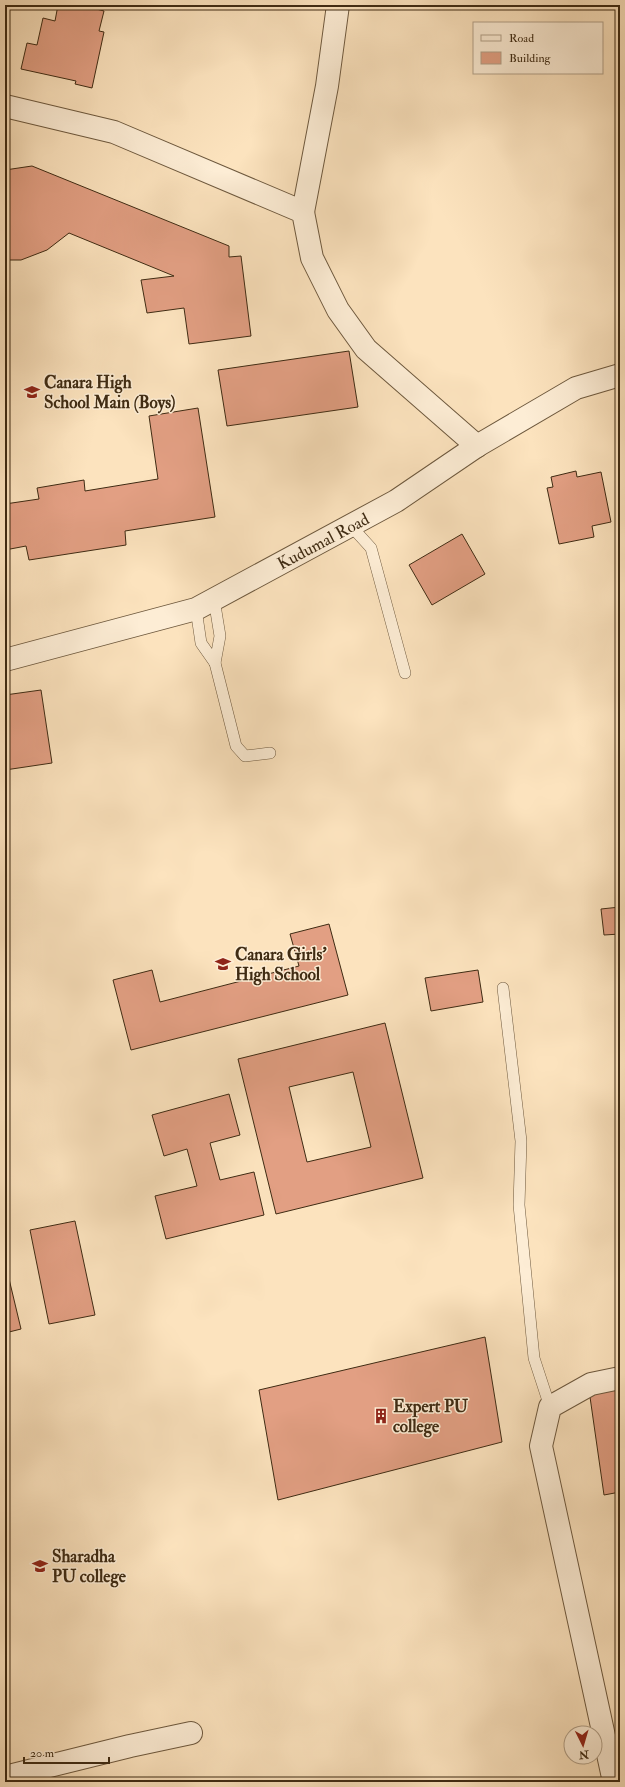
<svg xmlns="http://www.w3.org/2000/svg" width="625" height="1787" font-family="'IM FELL Double Pica',serif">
  <rect width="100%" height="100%" fill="#fce3be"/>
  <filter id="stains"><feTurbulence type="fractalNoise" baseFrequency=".005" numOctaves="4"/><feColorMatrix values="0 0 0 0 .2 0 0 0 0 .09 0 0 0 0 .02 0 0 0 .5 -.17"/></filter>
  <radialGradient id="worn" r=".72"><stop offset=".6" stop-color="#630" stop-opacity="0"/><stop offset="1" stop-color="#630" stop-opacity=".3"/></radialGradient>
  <g fill="#e29f83" stroke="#3f2b13" fill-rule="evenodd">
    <path d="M58,5H81L104,11L99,31L104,32L92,88L75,84L76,81L21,69L27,43L37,45L43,18L55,21Z"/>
    <path d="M32,166L229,246V257L241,256L251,336L189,344L184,308L147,313L141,280L174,276L69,233L47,250L21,260H5V170Z"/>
    <path d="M349,351L358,407L227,426L218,370Z"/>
    <path d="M198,408L215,517L125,531L126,545L29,560L26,546L5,550V504L39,499L37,488L84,480L85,491L158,479L149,416Z"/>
    <path d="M576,471L577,477L601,472L611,522L592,526L594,537L559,544L547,488L553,487L551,477Z"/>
    <path d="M462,534L485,574L432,605L409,565Z"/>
    <path d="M41,690L52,763L5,770V695Z"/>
    <path d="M620,907V934L604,935L601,909Z"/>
    <path d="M329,924L348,995L131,1050L113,980L152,970L160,1002L299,966L290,934Z"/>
    <path d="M478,970L483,1002L431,1011L425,978Z"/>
    <path d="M385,1023L423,1178L276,1214L238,1059ZM353,1072L371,1147L307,1162L289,1087Z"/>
    <path d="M229,1094L240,1135L210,1143L220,1180L254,1172L264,1215L166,1239L155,1196L197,1186L187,1149L164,1156L152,1115Z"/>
    <path d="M75,1221L95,1315L49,1324L30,1230Z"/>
    <path d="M5,1262L21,1329L5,1333Z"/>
    <path d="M485,1337L502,1442L278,1500L259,1390Z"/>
    <path d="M620,1387V1492L604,1495L589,1390Z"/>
  </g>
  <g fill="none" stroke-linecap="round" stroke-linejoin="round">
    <defs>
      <g id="service">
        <path d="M351,526L371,548L405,673"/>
        <path d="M196,609L201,643L215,663L220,636L214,599"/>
        <path d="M215,663L236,746L245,756L270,753"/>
        <path d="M503,988L521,1141L519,1205L534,1358L550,1407"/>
      </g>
      <g id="minor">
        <path d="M5,106L114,132L303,212L312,258L338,310L366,349L477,446"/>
        <path d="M303,212L327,86L338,5"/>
        <path d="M5,1777L130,1746L191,1733"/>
        <path d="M614,1782L541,1446L550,1407L591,1384L620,1378"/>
      </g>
      <path id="tertiary" d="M5,660L196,609L396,501L477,446L576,388L620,375"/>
    </defs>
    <use href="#service" stroke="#6e593e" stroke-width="12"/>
    <use href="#minor" stroke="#6e593e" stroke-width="24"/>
    <use href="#tertiary" stroke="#6e593e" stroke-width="24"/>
    <use href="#service" stroke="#fdedd5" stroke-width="11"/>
    <use href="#minor" stroke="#fdedd5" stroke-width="22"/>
    <use href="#tertiary" stroke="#fdedd5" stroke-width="22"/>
  </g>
  <defs>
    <symbol id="school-bare" viewBox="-9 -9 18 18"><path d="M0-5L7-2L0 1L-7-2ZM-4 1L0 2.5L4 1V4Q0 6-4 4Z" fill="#8f2418" stroke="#fdedd5" stroke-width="2.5" paint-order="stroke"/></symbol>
    <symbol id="building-bare" viewBox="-9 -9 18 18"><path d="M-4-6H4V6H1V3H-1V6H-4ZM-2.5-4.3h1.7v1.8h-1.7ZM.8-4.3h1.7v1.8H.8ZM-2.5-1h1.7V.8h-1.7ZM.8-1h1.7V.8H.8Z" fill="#8f2418" stroke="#fdedd5" stroke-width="2.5" paint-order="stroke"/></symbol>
    <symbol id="university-bare" viewBox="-9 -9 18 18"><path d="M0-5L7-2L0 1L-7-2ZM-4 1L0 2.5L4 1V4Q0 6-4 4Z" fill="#8f2418" stroke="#fdedd5" stroke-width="2.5" paint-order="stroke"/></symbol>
  </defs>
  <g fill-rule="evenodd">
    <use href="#school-bare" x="21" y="381" width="22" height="22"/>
    <use href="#school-bare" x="212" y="953" width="22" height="22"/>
    <use href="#building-bare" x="370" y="1405" width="22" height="22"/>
    <use href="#university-bare" x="29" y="1555" width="22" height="22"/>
  </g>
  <g text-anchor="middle" stroke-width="3" stroke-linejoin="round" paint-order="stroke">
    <g font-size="17" font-weight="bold" fill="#3f2b13" stroke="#fdedd5" text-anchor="start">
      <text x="44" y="388">Canara High<tspan x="44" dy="20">School Main (Boys)</tspan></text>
      <text x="235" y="960">Canara Girls'<tspan x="235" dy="20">High School</tspan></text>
      <text x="393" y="1412">Expert PU<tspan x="393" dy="20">college</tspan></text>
      <text x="52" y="1562">Sharadha<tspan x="52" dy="20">PU college</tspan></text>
    </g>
    <g font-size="17" fill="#3f2b13" stroke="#fdedd5">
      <text transform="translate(323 541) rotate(-28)" y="6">Kudumal Road</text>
    </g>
  </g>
  <rect width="625" height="1787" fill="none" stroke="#fce3be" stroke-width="20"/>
  <rect x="6" y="6" width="613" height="1775" fill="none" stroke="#3f2b13" stroke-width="2"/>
  <rect x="10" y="10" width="605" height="1767" fill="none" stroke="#3f2b13"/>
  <rect x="473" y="22" width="130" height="52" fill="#fdedd5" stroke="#b19f87"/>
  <rect x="481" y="35" width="20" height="6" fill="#fdedd5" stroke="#b19f87"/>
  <text x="509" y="42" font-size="12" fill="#3f2b13">Road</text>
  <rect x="481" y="52" width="20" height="12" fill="#e29f83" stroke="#b19f87"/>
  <text x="509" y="62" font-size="12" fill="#3f2b13">Building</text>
  <g transform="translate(583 1745) rotate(175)"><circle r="19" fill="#fdedd5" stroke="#b19f87"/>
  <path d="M0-3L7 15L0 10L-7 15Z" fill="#8f2418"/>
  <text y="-6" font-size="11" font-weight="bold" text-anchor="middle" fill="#3f2b13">N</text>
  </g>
  <path d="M24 1757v6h85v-6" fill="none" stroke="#3f2b13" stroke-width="2"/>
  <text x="30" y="1757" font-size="12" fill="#3f2b13" stroke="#fdedd5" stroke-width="3" paint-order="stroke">20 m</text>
  <rect width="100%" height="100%" filter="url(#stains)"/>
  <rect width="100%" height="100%" fill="url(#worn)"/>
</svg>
